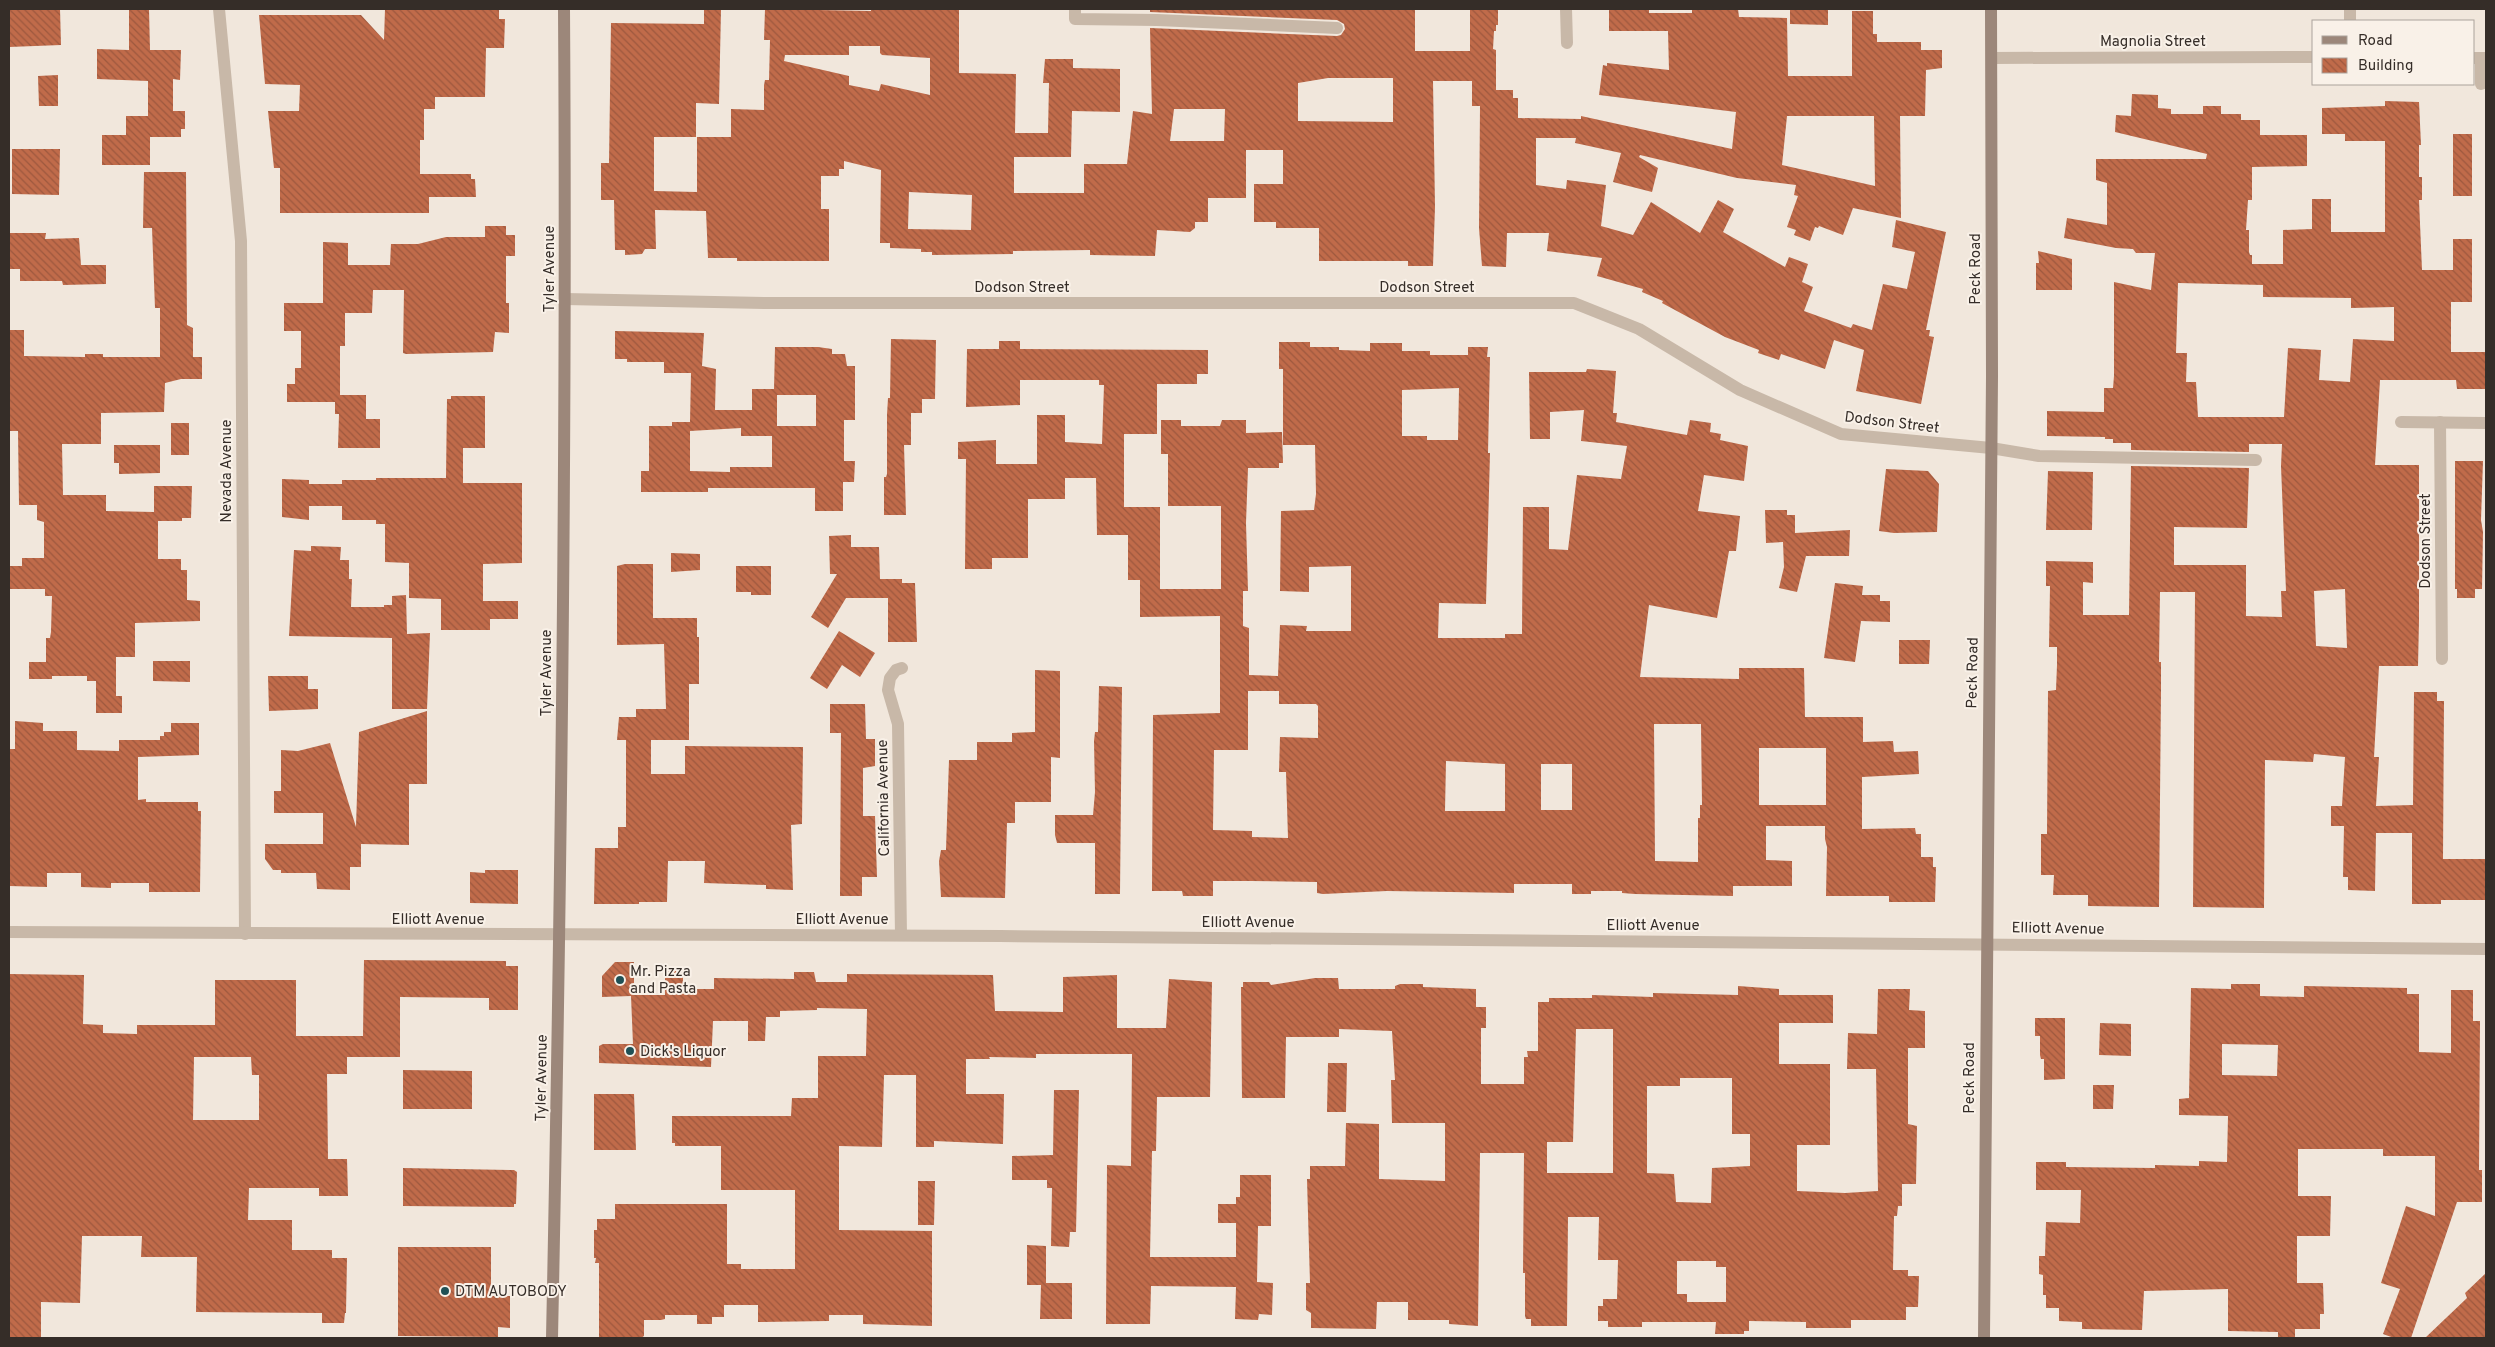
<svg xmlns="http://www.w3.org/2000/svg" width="2495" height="1347" font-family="Overpass,sans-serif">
  <defs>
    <pattern id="building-back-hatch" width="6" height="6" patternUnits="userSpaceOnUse" patternTransform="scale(1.25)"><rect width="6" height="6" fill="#c06b4a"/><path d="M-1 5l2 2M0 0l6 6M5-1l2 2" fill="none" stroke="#9d583e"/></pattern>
  </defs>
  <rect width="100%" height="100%" fill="#f1e7dc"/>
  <g fill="url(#building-back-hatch)" fill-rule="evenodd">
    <path d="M9,9H60L61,45L9,47Z"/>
    <path d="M129,9H149L150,50H181L180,80L173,79V111H185V129H181V137H150V165H102V135H126V116H148V81L97,79V49L129,50Z"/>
    <path d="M385,9H499V19H505L504,48H486L485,97H435V109H424V140H420V174H471V179H475L476,197H429V213H280V168H274L268,111H299L300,85L265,84L259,15H361L384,40Z"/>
    <path d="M704,9H721L719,104L696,103V137H654V191L697,192V137H731V109L764,110V85L765,80H769L770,40H764L765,9L871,11V9H959V73L1016,74L1015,133H1048L1049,83H1043L1045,59H1073V68L1120,69V112L1072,111L1071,157H1014V193H1084V164H1127L1133,111L1152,114L1150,28L1337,36L1341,35L1345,29L1344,24L1337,20L1150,12V9H1415V51H1470V9H1498V25H1496V31H1494L1493,49L1496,50V90H1513V98H1518V118L1581,119V116L1732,149L1736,112L1599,95L1603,65L1607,66V63L1669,70L1668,31H1609V9H1649V13H1692V9H1738L1739,17L1787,18L1788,76H1852V11H1873V34H1877V42H1921V50H1942V68L1926,70L1925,116H1900L1901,218L1853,208L1843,235L1819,226L1818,228L1815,227L1810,241L1794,235L1796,230L1787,227L1798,196L1794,195L1796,185L1737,178L1640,155L1639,157L1658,168L1652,192L1613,182L1621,153L1575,143L1576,138H1536V185L1566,189L1567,180L1606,185L1601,226L1633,235L1651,202L1700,233L1718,200L1734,209L1723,232L1785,267L1789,257L1808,264L1802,282L1813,287L1804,311L1851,328L1853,324L1872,330L1883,284L1907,289L1915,252L1892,247L1896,220L1946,232L1926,330H1930L1929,336L1934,337L1921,404L1856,391L1864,350L1834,340L1825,369L1781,354L1779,360L1758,353L1759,350L1725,337L1662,303L1663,301L1642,292L1643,289L1597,276L1602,258L1547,251L1549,233H1507L1506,267L1482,266L1479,228L1480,106H1472V81H1433L1435,207L1433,266H1408V261H1319V228H1276V222H1254V184H1283V150H1246V198H1208V222H1195V228L1190,232L1157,230L1155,256L1090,255V250L1013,251V254L932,255V252H921V249L890,248V243H880L881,170L844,161V169H839V176H821V209H829V261H737V258H708L706,211L655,210L656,249H645L642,254L625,255V250H615L614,200H601V163H609L611,23L704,24ZM849,46H880V53L882,55L930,58V95L881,84L879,91L849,85V76L784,61L785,55H849ZM1328,78H1393V122L1298,121V83ZM1174,109H1225L1224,141H1170ZM1787,116H1874L1875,186L1782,165ZM909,192L972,195L971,230L908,229Z"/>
    <path d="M1790,9H1828V25L1790,24Z"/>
    <path d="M58,75V106H39L38,76Z"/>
    <path d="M2132,94L2158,95V108L2171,109V114H2203V106H2221V114H2241V120H2260V135H2307V166L2252,167V200H2248L2246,230H2249V252L2250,255H2252V264H2283V230L2312,229V199H2331V232H2385V141H2345V134H2322V108L2385,106V101L2419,102L2421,145H2419V177H2422V200H2419L2422,270H2453V239H2472V302H2451V352H2486V389H2457L2456,380H2380L2375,465H2419V621L2418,666H2379L2374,757H2379L2376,806L2413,805L2414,692H2437V701H2444L2443,859H2486V900H2441V904H2412V833H2376L2375,891L2348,890V877H2343L2344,826H2331V806H2342L2345,757L2314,754L2313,762L2265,760L2264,908L2193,907L2195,592H2160L2159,662H2161V690L2159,907L2088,906V895H2053L2054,875H2041V834H2047L2048,691L2056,690L2057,665V647H2049L2050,586H2046V561L2093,562V583L2083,582V615H2129L2131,466L2249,468L2247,528L2174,527V565H2246V616L2282,617L2281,591H2286L2281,466L2282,444H2249V452L2131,450V443H2113V439H2105V437L2047,436V411L2104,412V388H2113L2114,376V282L2151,290L2155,253H2136L2133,249L2116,248L2064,238L2067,218L2107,225V183L2096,180V159H2206L2207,154L2115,132L2116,115L2131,116ZM2178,283L2263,285V297L2351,298V308L2394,307V341L2353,339L2350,382L2319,380L2321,350L2288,348L2284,417H2198L2196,382H2186L2187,353H2176ZM2345,589L2347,648L2316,646L2314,591Z"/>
    <rect x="2453" y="134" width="19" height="62"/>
    <path d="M12,149H60L59,195L12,194Z"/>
    <path d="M144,172H186L187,325L193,328V357H202V379H181L165,383L164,412L101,413V444H62L63,495H106V511L154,512V486H192L191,518H182V521H158V559H181V570H187V600L200,601V621L135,623V657H116V696H122V713H96V681H87V676H52V679H29V662H46V638H50L51,632L52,596H45V589H9V566H22V558H44V522L37,520V505H19L18,431H9V330H24V356L85,357V354H103V357H160V308H155L152,228H143Z"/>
    <path d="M485,226H506V235H515V256H506V303H509V333L495,332L493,352L406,354L403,353L404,290H373L372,313H345V346H340V395H366V419H380V448H338L339,414H335V402H287V384H295V368H301V331H284V303H323V242L348,243V265H390L391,244H418L446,237H485Z"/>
    <path d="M9,233H46L45,239L79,238L81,265H106V284L63,285L62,281H20V269H9Z"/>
    <path d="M2038,251L2072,259V290H2036V263H2039Z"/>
    <path d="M615,331L704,333L702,366L716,369L715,410H752V389H774L775,347H818L832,349V354H845L847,366H855V420H844V461H855L854,482H843V511H815V488H708V492H641V471H649V426H672V422H690L691,373H664V362H627V359H615ZM777,395H816V426H777ZM741,428V436H772V467H730V472L690,471V431Z"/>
    <path d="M891,339L936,340L935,399H922V413H911V445H904L906,515H884V477H886L887,474V415L888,398H890Z"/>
    <path d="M999,341H1020V349L1208,350V374H1197V384H1157V434H1124V507H1160V589H1221V506H1168V454H1161V420H1181V426H1220L1222,420H1246V433L1282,432L1283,463H1279V468H1248L1246,523L1248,591H1243V626L1249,628V675L1278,676L1280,625L1307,626L1306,631H1351V566L1309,567V592L1280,591L1281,511L1314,510L1316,494L1315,445H1283V369H1279V342H1310V347H1339V350L1370,351V343H1402V351H1430V355H1468V347H1488L1487,357H1490L1488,453H1490L1486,604L1439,603L1438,638H1505V634H1522L1523,507H1549V549L1568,550L1577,475L1621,479L1627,446L1581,441L1584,410L1550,412V439H1530L1529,372H1586L1587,369L1616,371L1613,413H1617L1616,422L1687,435L1690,420L1711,423L1710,432L1721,434L1720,440L1748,446L1744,481L1704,475L1698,511L1740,516L1736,551H1729L1717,618L1649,605L1640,677L1739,679V668H1804L1805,717H1863V742L1893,741L1894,752L1918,751L1919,774L1862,777V829L1915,828L1916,834H1921V857H1933V867H1936L1935,902H1889V896H1826L1827,847L1825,839V826H1766V860L1792,861V886H1733V896L1635,894L1622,893V891H1591V894H1572V884H1514V893L1387,891L1323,894L1317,893V882L1251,881H1213V896H1183L1182,891H1152L1153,715L1220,713V616L1140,617V580H1128V535H1097L1096,478H1065V499H1028V558H992V569H965L966,459H958V442L996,440V464H1037V415H1065V442L1102,444L1104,385H1099V380H1020V405L966,407L967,349H999ZM1459,388L1458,440H1427V436H1402V390ZM1248,691H1279V704H1316L1318,706V738L1280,737L1279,772H1286L1288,838L1252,837V831L1213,830L1214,750H1248ZM1654,724H1701L1702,805H1700V818H1698V862L1655,861ZM1759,748H1826V805H1759ZM1446,761L1505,764V811H1445ZM1541,764H1572V810H1541Z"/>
    <path d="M451,396H485V448H463V483H522V563L483,564V601H518V619H490V630H441V599L409,598V563L385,562V524H376V520H342V506H309V520L282,517V479L309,480V484H342V480H376V478H446L447,399H451Z"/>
    <rect x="171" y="423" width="18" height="32"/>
    <path d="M114,445H160V473L119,474V463H114Z"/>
    <path d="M2455,461H2483L2481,520L2483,532L2482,589H2475V598H2457V589H2455Z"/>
    <path d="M1886,469L1928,471L1939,484L1937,532L1894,533L1879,531Z"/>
    <path d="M2048,471L2093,472L2092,530H2046Z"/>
    <path d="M1765,510H1787V515H1795V533L1850,530L1849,556H1806L1797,592L1779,588L1784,567L1783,542L1766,543Z"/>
    <path d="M851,535V547H879L880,579H902V583H915L917,642H888V598H846L828,628L811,617L837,574H830L829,536Z"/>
    <path d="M311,546L341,547L340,560H349V579H352L351,607H384V605H392V596L406,595L407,634L430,633L427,709H392V638L289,636L294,550L311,551Z"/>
    <path d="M671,553L700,554V570L671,572Z"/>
    <path d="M625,564H653V618H697V637H699V684H689V740H651V774H685V746L803,747L802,824L791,825L793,890L766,889V885L704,883L705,861H668L667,902H639V904H594L595,848H618V827H626V740H617L619,717H636V709H666L664,644L617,645V566Z"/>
    <path d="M736,566H771V595H751V592H736Z"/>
    <path d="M1835,583L1863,586L1862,595H1880V601H1890V622L1861,621L1855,662L1824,658Z"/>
    <path d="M839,631L875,653L860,677L842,665L827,689L810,678Z"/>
    <path d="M1899,640H1930L1929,664H1899Z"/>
    <path d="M153,661H190V682L153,681Z"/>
    <path d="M1035,670L1060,671V758L1051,757V802H1015V823H1007L1005,898L941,897L939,861L941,850H946L949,760H977V742H1012V733L1035,732Z"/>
    <path d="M268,676H308V689H318V709L269,711Z"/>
    <path d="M1099,686L1122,687L1120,894H1095V843H1057L1055,835V815H1093L1095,792L1094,741L1095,732H1098Z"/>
    <path d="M830,704H865L866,739H875V766L863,768V816H875L877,877H862V896H840L841,733H830Z"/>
    <path d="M427,711V784H409V845L361,844V867H350V890L317,889L316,873H281V870H273L265,859V844H323V813H274V791H281V750L298,751L330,743L356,827L359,732Z"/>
    <path d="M15,721L43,723V731H77V750L119,751V740H160V736H164V732H171V723H199V755L138,757V800L146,799V802H198V811H201L200,892H149V883H111V888L81,887V873H47V887L9,886V755L10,749H15Z"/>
    <path d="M485,870H518V904L470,903V872L485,873Z"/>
    <path d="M364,960L506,961V966H518V1010H489V998L400,997V1057H347V1074H327L328,1159H347L348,1196H319V1188H249L248,1220H292V1250H332V1258H347L346,1313H345L344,1323H322V1313L196,1312L197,1257H141L142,1236H82L80,1303L41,1302V1338H9V974L84,975L83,1024L103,1025V1033L137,1034V1025H215V980H296V1036H363ZM194,1057H251L252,1075H259V1120H193Z"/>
    <path d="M615,962H634V995H665V970H683V989H714V978L794,979V972H814L816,982H847V974L993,975L995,1011L1063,1012V977L1117,975V1028H1166L1169,979L1212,982L1210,1097H1157L1156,1151H1152L1150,1257H1236V1223H1218V1204H1236V1197H1240V1175H1271V1226H1258L1257,1282L1273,1283L1272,1315L1259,1314L1258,1320L1235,1319L1236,1287L1151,1286L1150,1324H1106L1107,1165L1131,1166L1132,1054H1036V1058L989,1057L990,1059H966V1094H1004L1003,1144L934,1141V1147H916V1075H884L882,1147L839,1146V1230L932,1231V1326L863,1324V1315H829V1321L758,1322V1305H724V1317H712V1324H697V1315H665V1319L661,1320H644V1336L641,1338H599V1263H595L596,1258H594V1230H597V1219H615V1204H727V1264H741V1269H795V1190H721V1146H675V1143H672V1116H791L792,1098H818V1056H866L867,1009L817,1008V1010L780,1011V1017H766L765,1041H748V1021H713L711,1067L599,1063V1046L603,1044H633L631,996L602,997V976Z"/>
    <path d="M1315,978H1338L1339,989H1395V986L1400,984H1423V987L1476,989V1007H1486V1028H1481V1084H1524V1057H1528L1527,1051H1538V1002H1549V998H1592V995L1653,997V993L1738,995V986L1779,989V995H1833V1023H1779V1064H1830V1145H1797V1191L1845,1193L1878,1191L1876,1069H1847L1848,1033L1877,1034L1878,989H1910L1909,1010L1925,1011V1048H1908V1124L1917,1126L1916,1184H1902V1206H1898L1897,1216H1894L1893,1270H1908V1276H1919L1918,1307H1906V1320H1851V1328H1806V1322L1749,1321V1331H1744V1334H1715L1716,1322H1642V1327H1608V1321H1598V1306H1603V1299H1617L1618,1260H1598L1599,1217H1568L1567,1326H1531V1319H1526L1525,1316V1273H1523L1524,1153H1480L1478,1326L1449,1324V1320H1408V1302H1377L1376,1329L1311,1328V1313L1306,1310V1283H1310L1307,1179H1310V1166H1345L1346,1123L1379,1124V1179L1445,1181V1123H1392L1391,1080H1395L1392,1031L1339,1029V1037H1286L1285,1098H1242L1241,987H1243V982H1269L1271,985ZM1576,1029H1613V1173H1547V1142H1573ZM1680,1078H1732V1134H1750V1166L1712,1168L1711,1203L1676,1202L1674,1174L1647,1173V1086H1680ZM1677,1261H1716V1267H1726V1302H1687V1294H1677Z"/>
    <path d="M2231,984H2260V996L2304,997V986L2407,988V994H2419V1052L2451,1053V990H2473V1021H2480L2479,1170H2482V1202H2457L2411,1338H2394L2383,1334L2400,1289L2381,1283L2406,1206L2435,1216V1156H2383V1149H2298V1196H2331L2330,1236H2297V1283H2323L2324,1314H2320V1329H2295V1338H2278V1332L2228,1331V1289L2144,1291L2142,1330L2082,1329V1322L2059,1321V1308H2046V1295H2043V1275L2039,1274V1256H2045L2046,1222L2080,1223L2081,1190H2036V1162H2066V1167L2155,1168V1165L2199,1166V1161L2227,1162L2228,1116L2179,1115V1099L2189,1098L2191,988L2231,989ZM2222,1044L2278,1045L2277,1076L2222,1075Z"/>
    <path d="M2035,1018H2065V1079L2044,1080V1059H2041L2040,1055V1036H2035Z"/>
    <path d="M2100,1023L2131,1024V1056L2099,1055Z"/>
    <path d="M1328,1063H1347L1346,1112H1327Z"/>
    <path d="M403,1070L472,1071V1109H403Z"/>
    <path d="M2093,1085H2114L2113,1109H2093Z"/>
    <path d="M1054,1090H1079L1076,1232H1070L1069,1247L1051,1246L1052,1188H1047V1180H1012V1156L1053,1155Z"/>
    <path d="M594,1094H634L636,1150H594Z"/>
    <path d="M403,1168L514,1170L517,1172L516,1204H514V1207L403,1206Z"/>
    <path d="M918,1181H935L934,1225H918Z"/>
    <path d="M1027,1245L1046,1246V1283H1072V1319H1040L1041,1285H1027Z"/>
    <path d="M398,1247H491V1296H510V1328L498,1327V1337L398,1336Z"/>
    <path d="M2486,1273V1338H2425L2467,1298L2465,1293Z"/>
  </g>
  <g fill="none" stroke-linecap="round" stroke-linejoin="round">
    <g stroke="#c8b8a8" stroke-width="12">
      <path d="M219,9L241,241L245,934"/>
      <path d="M1075,9V19L1157,20L1337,28"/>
      <path d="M1566,9L1567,43"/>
      <path d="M2350,21V9"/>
      <path d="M2481,84V58"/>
      <path d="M565,299L765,303H1574L1639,329L1740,390L1841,434L1991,448L2039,456L2256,460"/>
      <path d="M2401,422L2486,423"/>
      <path d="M2440,422L2442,659"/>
      <path d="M901,935L898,724L888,690L890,678L896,670L902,668"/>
    </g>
    <g stroke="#c8b8a8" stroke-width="12">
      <path d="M1992,58L2314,57"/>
      <path d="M2474,58H2486"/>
      <path d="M9,932L1000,936L2486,949"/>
    </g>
    <g stroke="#9c877a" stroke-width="12">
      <path d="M552,1338C561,895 567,452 564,9"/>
      <path d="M1984,1338L1992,376L1991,9"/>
    </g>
  </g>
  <g fill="#1f5055" stroke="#f9f1e8" stroke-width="2">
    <circle cx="620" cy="980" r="5"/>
    <circle cx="630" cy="1051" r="5"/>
    <circle cx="445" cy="1291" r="5"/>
  </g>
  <g text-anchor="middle" stroke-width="4" stroke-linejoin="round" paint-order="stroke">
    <g font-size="15" fill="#352d28" stroke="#f9f1e8">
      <text x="2153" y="46">Magnolia Street</text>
      <text transform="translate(549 269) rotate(-90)" y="5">Tyler Avenue</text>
      <text transform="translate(1975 269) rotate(-90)" y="5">Peck Road</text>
      <text x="1022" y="292">Dodson Street</text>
      <text x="1427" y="292">Dodson Street</text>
      <text transform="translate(1892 422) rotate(7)" y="5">Dodson Street</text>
      <text transform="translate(226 471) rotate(-90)" y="5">Nevada Avenue</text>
      <text transform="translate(2425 541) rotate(-90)" y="5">Dodson Street</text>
      <text transform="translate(546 673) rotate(-90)" y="5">Tyler Avenue</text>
      <text transform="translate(1972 673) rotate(-89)" y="5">Peck Road</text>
      <text transform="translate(883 798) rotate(-91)" y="5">California Avenue</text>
      <text x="438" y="924">Elliott Avenue</text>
      <text x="842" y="924">Elliott Avenue</text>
      <text x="1248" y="927">Elliott Avenue</text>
      <text x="1653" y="930">Elliott Avenue</text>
      <text transform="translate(2058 928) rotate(1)" y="5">Elliott Avenue</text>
      <text transform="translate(541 1078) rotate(-89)" y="5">Tyler Avenue</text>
      <text transform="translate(1969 1078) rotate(-90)" y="5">Peck Road</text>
    </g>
    <g font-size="15" fill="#352d28" stroke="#f9f1e8" text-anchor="start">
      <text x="630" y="976">Mr. Pizza<tspan x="630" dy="17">and Pasta</tspan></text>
      <text x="640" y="1056">Dick's Liquor</text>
      <text x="455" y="1296">DTM AUTOBODY</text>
    </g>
  </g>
  <rect width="2495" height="1347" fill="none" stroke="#352d28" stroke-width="20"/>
  <rect x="2312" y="20" width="162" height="65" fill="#f9f1e8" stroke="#aba39b"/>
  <rect x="2322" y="36" width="25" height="8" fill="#9c877a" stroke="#aba39b"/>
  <text x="2358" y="45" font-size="15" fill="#352d28">Road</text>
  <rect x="2322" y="58" width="25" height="15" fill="url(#building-back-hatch)" stroke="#aba39b"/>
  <text x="2358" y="70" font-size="15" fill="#352d28">Building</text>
</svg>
